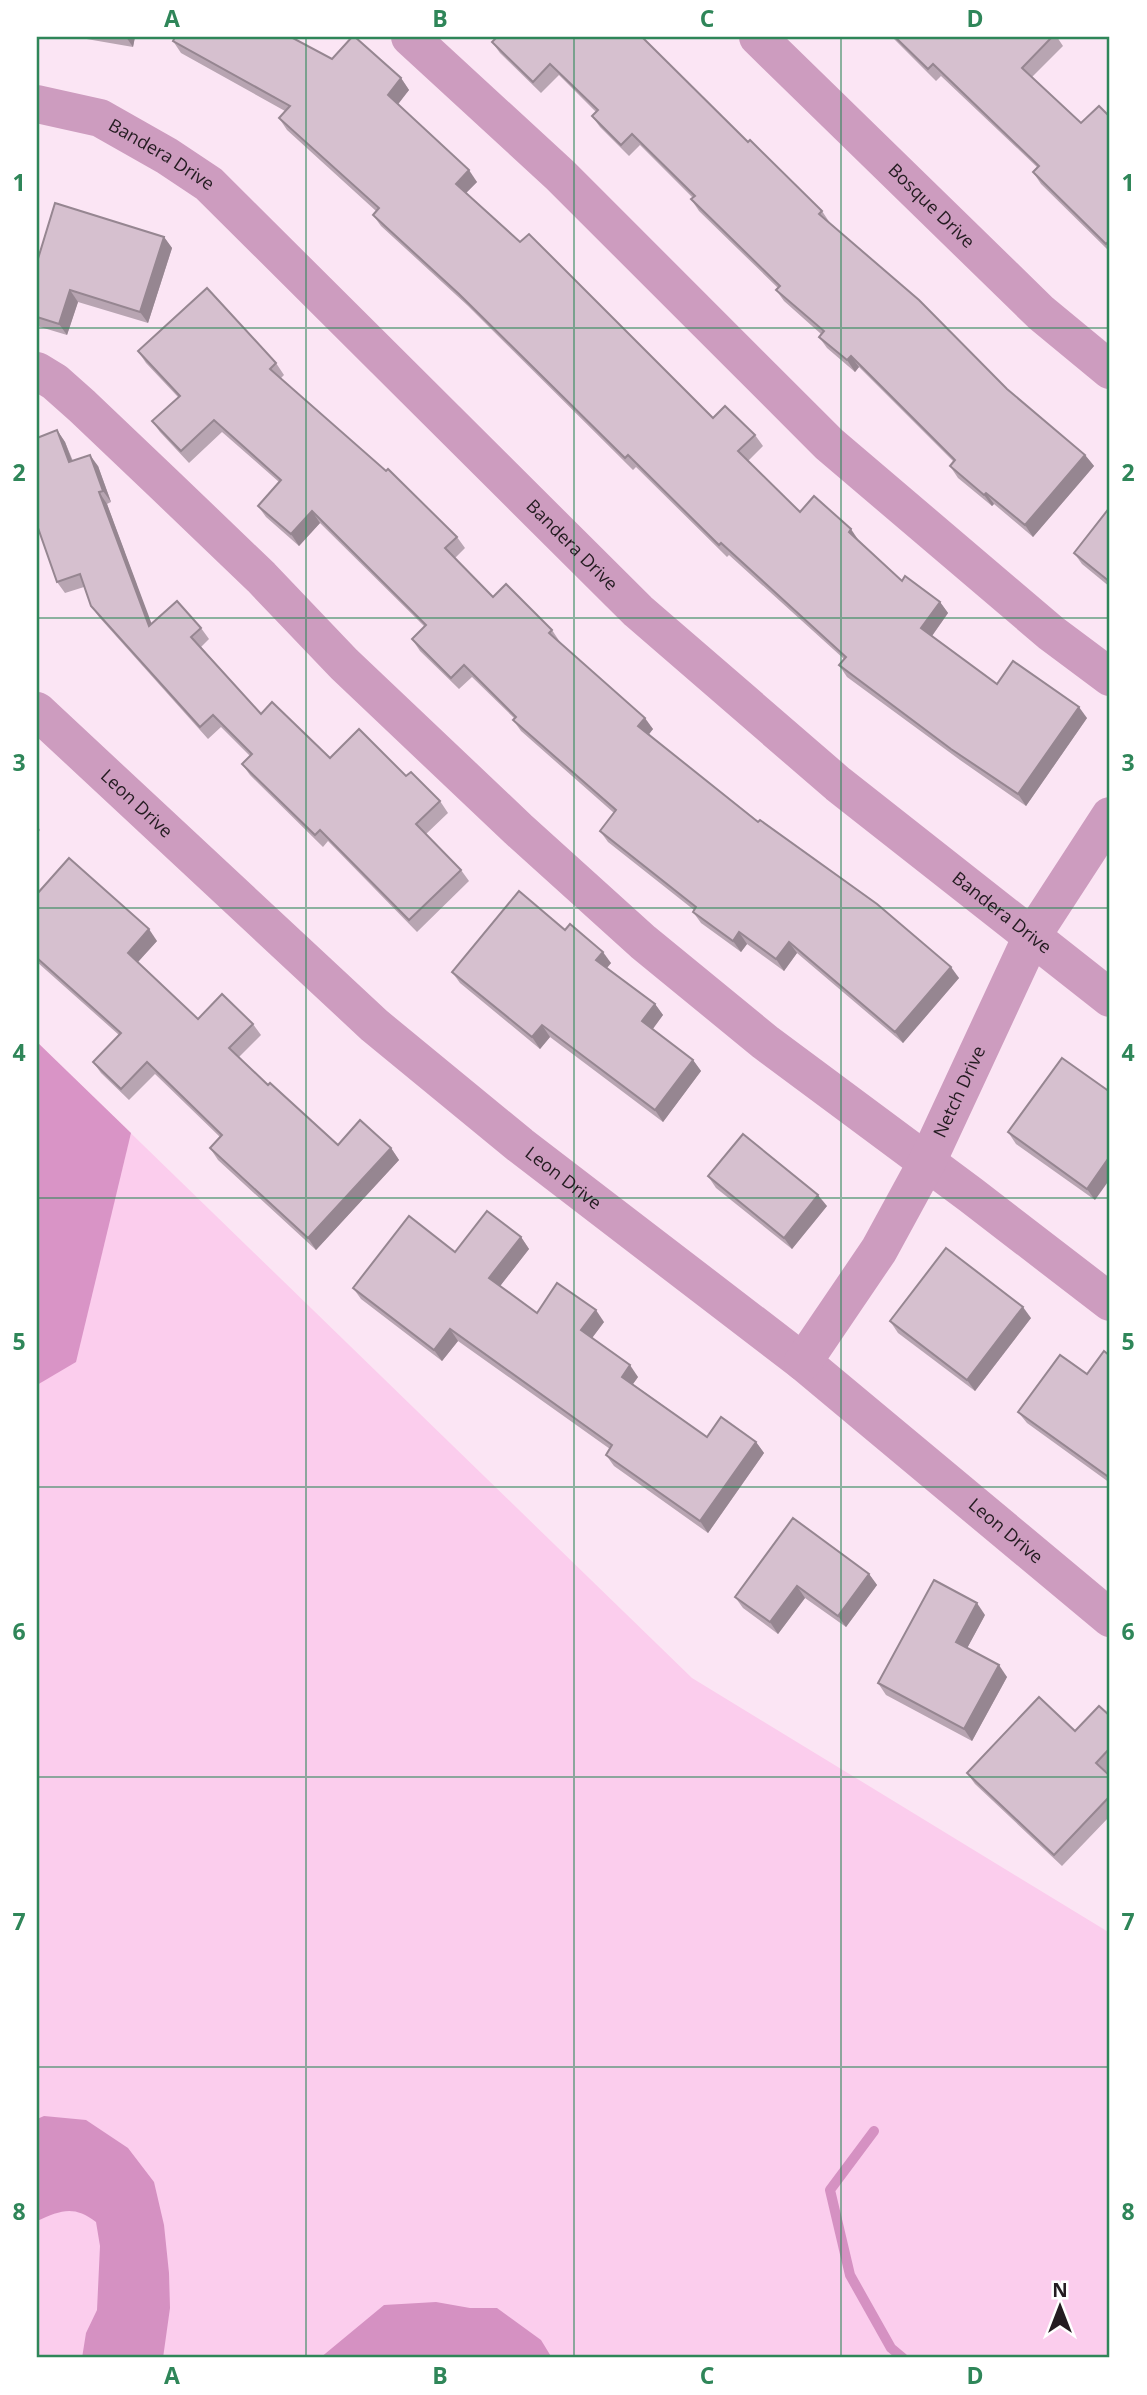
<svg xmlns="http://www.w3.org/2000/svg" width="1147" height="2395" font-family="'Open Sans',sans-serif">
  <rect width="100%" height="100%" fill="#fbe5f4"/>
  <path fill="#fbcded" d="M37,1042L692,1678L1110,1933V2358H37Z"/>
  <path fill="#d994c6" d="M37,1042L131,1133L76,1362L37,1385Z"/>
  <g fill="#d591c2">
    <path d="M44,2116L86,2120L128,2148L154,2182L164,2225L169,2273L170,2308L163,2358H82L86,2333L97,2310L100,2246L96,2222C74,2205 61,2210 37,2221V2119Z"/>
    <path d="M436,2302L470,2308H497L541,2340L552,2358H320L384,2305Z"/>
  </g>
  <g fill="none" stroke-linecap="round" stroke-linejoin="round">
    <path stroke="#d591c2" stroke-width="10" d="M874,2131L830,2190L850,2275L891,2348L903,2358"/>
    <g stroke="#cd9cbf" stroke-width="38">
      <path d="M410,37L560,175L829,444L1051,633L1110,677"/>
      <path id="s1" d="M758,37L1041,313L1110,370"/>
      <path id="s2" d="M37,104L100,118L167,156L209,184L638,611L838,784L1110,998"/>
      <path d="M37,371L55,382L82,406L164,484L261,577L344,664L518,829L643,942L765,1042L971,1195L1110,1302"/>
      <path id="s3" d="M37,711L374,1025L520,1145L803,1362L1110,1618"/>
      <path id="s4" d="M803,1362L879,1250L927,1162L1032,936L1110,816"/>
    </g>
  </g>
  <g fill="#b8a5b2">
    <path d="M75,37H135L133,47Z"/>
    <path d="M497,37L748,142L822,211L830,223L1007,389L1085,455L1094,466L1033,537L994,504L992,506L958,478L950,466L954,462L859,367L855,372L827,348L819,337L821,334L784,301L776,290L778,288L699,211L691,199L693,198L640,145L629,156L600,127L592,116L596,112L559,75L541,93L500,53L492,42Z"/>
    <path d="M892,37H1057L1063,46L1032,77L1081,123L1110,117V252L1041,184L1033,172L1037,167L941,76L936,81Z"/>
    <path d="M173,41L332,59L401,78L409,90L397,104L477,182L466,193L713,418L755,435L763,446L748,461L800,512L859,541L902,581L940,602L948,613L932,636L997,684L1087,718L1026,806L960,760L847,677L839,665L844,659L729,555L727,557L636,467L633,470L467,305L381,226L373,215L376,211L287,130L279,118L285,111L181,53Z"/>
    <path d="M164,237L172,248L148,323L78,302L67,335L37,326V262Z"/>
    <path d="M138,351L276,363L284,375L281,378L457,537L465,548L455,558L493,597L552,630L560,642H559L653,729L648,735L959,978L903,1043L797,953L784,971L747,944L741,952L701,923L693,912L694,910L608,842L600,831L614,813L521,731L513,720L514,718L472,677L459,689L420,651L412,639L425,627L320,523L299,546L266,517L258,506L279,482L222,432L189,463L160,432L152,421L178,397L146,363Z"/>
    <path d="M57,430L65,442L73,461L98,466L111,502L107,504L151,624L201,628L209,639L201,647L261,714L330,758L406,776L440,801L448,813L426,834L461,870L469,881L417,932L328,841L323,847L250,775L242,764L250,756L221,727L208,739L99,617L91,606L84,587L65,593L57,582Z"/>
    <path d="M1110,507V587L1082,564L1074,553Z"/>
    <path d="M37,825L40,830L37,834Z"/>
    <path d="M37,894L157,941L138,962L198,1019L253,1024L261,1035L239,1057L268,1085L338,1145L391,1148L399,1160L316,1250L218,1160L210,1148L220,1137L155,1074L129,1100L101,1073L93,1062L119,1035L37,962Z"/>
    <path d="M565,930L611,963L607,968L655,1004L663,1015L652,1029L693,1060L701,1071L663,1122L550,1037L540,1049L460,983L452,972Z"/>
    <path d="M1062,1058L1095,1200L1016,1144L1008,1132Z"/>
    <path d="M708,1176L827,1206L792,1249L716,1188Z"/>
    <path d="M521,1237L529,1249L500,1286L537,1313L604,1322L592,1338L638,1377L633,1384L707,1437L756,1442L764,1453L708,1533L614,1466L606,1455L610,1449L458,1341L442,1361L361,1299L353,1288L455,1252Z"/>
    <path d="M1031,1318L975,1391L898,1333L890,1321Z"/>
    <path d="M1110,1356V1483L1027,1423L1018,1412L1087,1374Z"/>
    <path d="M869,1574L877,1585L846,1627L805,1598L778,1634L743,1608L735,1597Z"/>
    <path d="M985,1615L967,1648L1007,1677L972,1741L886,1695L878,1683Z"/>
    <path d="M1110,1716V1768L1106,1772L1110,1776V1816L1062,1866L975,1784L967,1773Z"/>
  </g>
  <g fill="#968691">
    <path d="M126,37H135L133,47Z"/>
    <path d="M401,78L409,90L396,107L388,95Z"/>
    <path d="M469,170L477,182L464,195L456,184Z"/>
    <path d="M164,237L172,248L148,323L140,312Z"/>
    <path d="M70,290L78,302L67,335L59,324Z"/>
    <path d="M851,356L859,367L855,372L847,360Z"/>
    <path d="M57,430L65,442L77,474L69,462Z"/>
    <path d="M90,455L98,466L111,502L103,491Z"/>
    <path d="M1085,455L1094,466L1033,537L1025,525Z"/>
    <path d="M99,492L107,504L157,638L149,626Z"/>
    <path d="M986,493L994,504L992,506L984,495Z"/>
    <path d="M312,511L320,523L299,546L291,534Z"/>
    <path d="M851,529L859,541L857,544L849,532Z"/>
    <path d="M940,602L948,613L929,640L921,628Z"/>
    <path d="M1079,707L1087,718L1026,806L1018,794Z"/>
    <path d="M645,718L653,729L646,738L638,726Z"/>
    <path d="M149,929L157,941L136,964L128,953Z"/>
    <path d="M739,932L747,944L741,952L733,941Z"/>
    <path d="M789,942L797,953L784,971L776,959Z"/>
    <path d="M603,952L611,963L604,971L596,960Z"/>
    <path d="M951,967L959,978L903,1043L895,1032Z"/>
    <path d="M655,1004L663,1015L650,1033L642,1021Z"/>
    <path d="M542,1025L550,1037L540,1049L532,1037Z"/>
    <path d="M693,1060L701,1071L663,1122L655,1110Z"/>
    <path d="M391,1148L399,1160L316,1250L308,1238Z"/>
    <path d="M1110,1156V1179L1095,1200L1087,1189Z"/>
    <path d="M818,1195L827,1206L792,1249L784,1238Z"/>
    <path d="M521,1237L529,1249L497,1290L489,1278Z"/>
    <path d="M1023,1307L1031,1318L975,1391L967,1380Z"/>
    <path d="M596,1310L604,1322L589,1342L581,1330Z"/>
    <path d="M450,1329L458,1341L442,1361L434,1350Z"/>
    <path d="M630,1365L638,1377L630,1388L622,1377Z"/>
    <path d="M756,1442L764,1453L708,1533L700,1521Z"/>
    <path d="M869,1574L877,1585L846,1627L838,1616Z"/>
    <path d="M797,1586L805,1598L778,1634L770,1622Z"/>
    <path d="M977,1603L985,1615L964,1654L956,1642Z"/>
    <path d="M999,1665L1007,1677L972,1741L964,1729Z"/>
  </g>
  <g fill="#d6c0cf" stroke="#968691" stroke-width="2">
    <path d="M175,37H291L332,59L352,37H355L401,78L388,95L469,170L456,184L520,242L529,234L713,418L725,406L755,435L738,451L800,512L814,496L851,529L849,532L902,581L905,576L940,602L921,628L997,684L1013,661L1079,707L1018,794L951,749L839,665L846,657L721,543L719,545L628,455L625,458L459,294L373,215L379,208L279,118L290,106L173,41Z"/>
    <path d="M497,37H642L748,142L750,140L822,211L819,214L919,300L1007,389L1085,455L1025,525L986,493L984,495L950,466L955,460L851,356L847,360L819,337L824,331L776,290L780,286L691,199L695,196L632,134L621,145L592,116L598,110L550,64L533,82L492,42Z"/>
    <path d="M895,37H1052L1022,68L1081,123L1099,106L1110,117V243L1109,241L1106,244L1033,172L1039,166L933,64L928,69Z"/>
    <path d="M55,203L164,237L140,312L70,290L59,324L37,317V262Z"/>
    <path d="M207,288L276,363L270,369L386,471L388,469L457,537L445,548L493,597L506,584L552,630L549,633L645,718L638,726L758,822L760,820L877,904L951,967L895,1032L789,942L776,959L739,932L733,941L693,912L696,907L600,831L616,810L513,720L516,717L464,665L451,678L412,639L426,625L312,511L291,534L258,506L281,480L214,420L181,451L152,421L180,396L138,351Z"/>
    <path d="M57,430L69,462L90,455L103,491L99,492L149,626L177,601L201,628L191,637L261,714L272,702L330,758L359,729L406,776L411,772L440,801L416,824L461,870L409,920L320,830L315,835L242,764L252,754L213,715L200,727L91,606L80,574L57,582L37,525V438Z"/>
    <path d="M1110,507V582L1074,553Z"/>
    <path d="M69,858L149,929L128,953L198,1019L222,994L253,1024L229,1048L268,1085L270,1083L338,1145L360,1120L391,1148L308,1238L210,1148L222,1135L147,1062L121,1089L93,1062L121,1033L37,958V894Z"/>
    <path d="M519,891L565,930L570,924L603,952L596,960L655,1004L642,1021L693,1060L655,1110L542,1025L532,1037L452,972Z"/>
    <path d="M1062,1058L1110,1092V1156L1087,1189L1008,1132Z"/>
    <path d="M743,1134L818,1195L784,1238L708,1176Z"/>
    <path d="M487,1211L521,1237L489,1278L537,1313L557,1283L596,1310L581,1330L630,1365L622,1377L707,1437L721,1417L756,1442L700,1521L606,1455L612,1445L450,1329L434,1350L353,1288L409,1216L455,1252Z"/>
    <path d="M946,1248L1023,1307L967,1380L890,1321Z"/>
    <path d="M1104,1351L1110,1356V1478L1018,1412L1060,1355L1087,1374Z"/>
    <path d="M793,1518L869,1574L838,1616L797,1586L770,1622L735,1597Z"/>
    <path d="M934,1580L977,1603L956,1642L999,1665L964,1729L878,1683Z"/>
    <path d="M1039,1697L1075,1731L1099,1706L1110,1716V1748L1096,1763L1110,1776V1796L1054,1855L967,1773Z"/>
  </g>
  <path fill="none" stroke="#2f8659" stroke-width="2" stroke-opacity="0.55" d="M306,37V2358M574,37V2358M841,37V2358M37,328H1110M37,618H1110M37,908H1110M37,1198H1110M37,1487H1110M37,1777H1110M37,2067H1110"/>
  <g text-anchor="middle" stroke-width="6" stroke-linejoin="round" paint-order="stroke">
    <g font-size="18" fill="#241c21" stroke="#fff">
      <text dy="6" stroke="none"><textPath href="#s2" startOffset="136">Bandera Drive</textPath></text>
      <text dy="6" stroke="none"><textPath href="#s1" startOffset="242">Bosque Drive</textPath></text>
      <text dy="6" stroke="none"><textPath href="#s2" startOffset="704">Bandera Drive</textPath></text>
      <text dy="6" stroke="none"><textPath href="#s3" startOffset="136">Leon Drive</textPath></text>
      <text dy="6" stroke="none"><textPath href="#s2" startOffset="1270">Bandera Drive</textPath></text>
      <text dy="6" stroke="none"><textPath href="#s4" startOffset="313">Netch Drive</textPath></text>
      <text dy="6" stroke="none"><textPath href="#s3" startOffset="704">Leon Drive</textPath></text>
      <text dy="6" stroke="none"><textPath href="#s3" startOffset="1270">Leon Drive</textPath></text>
    </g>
  </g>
  <rect width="1147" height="2395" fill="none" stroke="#ffffff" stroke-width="77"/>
  <g transform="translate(1060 2307)" stroke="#ffffff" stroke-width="5" paint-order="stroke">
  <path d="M0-5L12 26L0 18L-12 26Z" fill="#241c21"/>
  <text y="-10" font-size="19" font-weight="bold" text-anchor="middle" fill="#241c21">N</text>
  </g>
  <rect x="38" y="38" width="1070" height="2318" fill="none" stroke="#2f8659" stroke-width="2.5"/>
  <g font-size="23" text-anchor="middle" font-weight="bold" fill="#2f8659">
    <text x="172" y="27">A</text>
    <text x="440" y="27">B</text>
    <text x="707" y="27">C</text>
    <text x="975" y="27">D</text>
    <text x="19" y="191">1</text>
    <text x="1128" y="191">1</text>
    <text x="19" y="481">2</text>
    <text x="1128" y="481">2</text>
    <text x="19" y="771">3</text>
    <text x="1128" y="771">3</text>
    <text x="19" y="1061">4</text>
    <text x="1128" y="1061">4</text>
    <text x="19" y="1350">5</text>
    <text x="1128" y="1350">5</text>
    <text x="19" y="1640">6</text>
    <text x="1128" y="1640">6</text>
    <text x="19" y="1930">7</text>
    <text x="1128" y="1930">7</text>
    <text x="19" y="2220">8</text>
    <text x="1128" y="2220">8</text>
    <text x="172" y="2384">A</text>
    <text x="440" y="2384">B</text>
    <text x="707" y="2384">C</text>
    <text x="975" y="2384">D</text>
  </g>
</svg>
